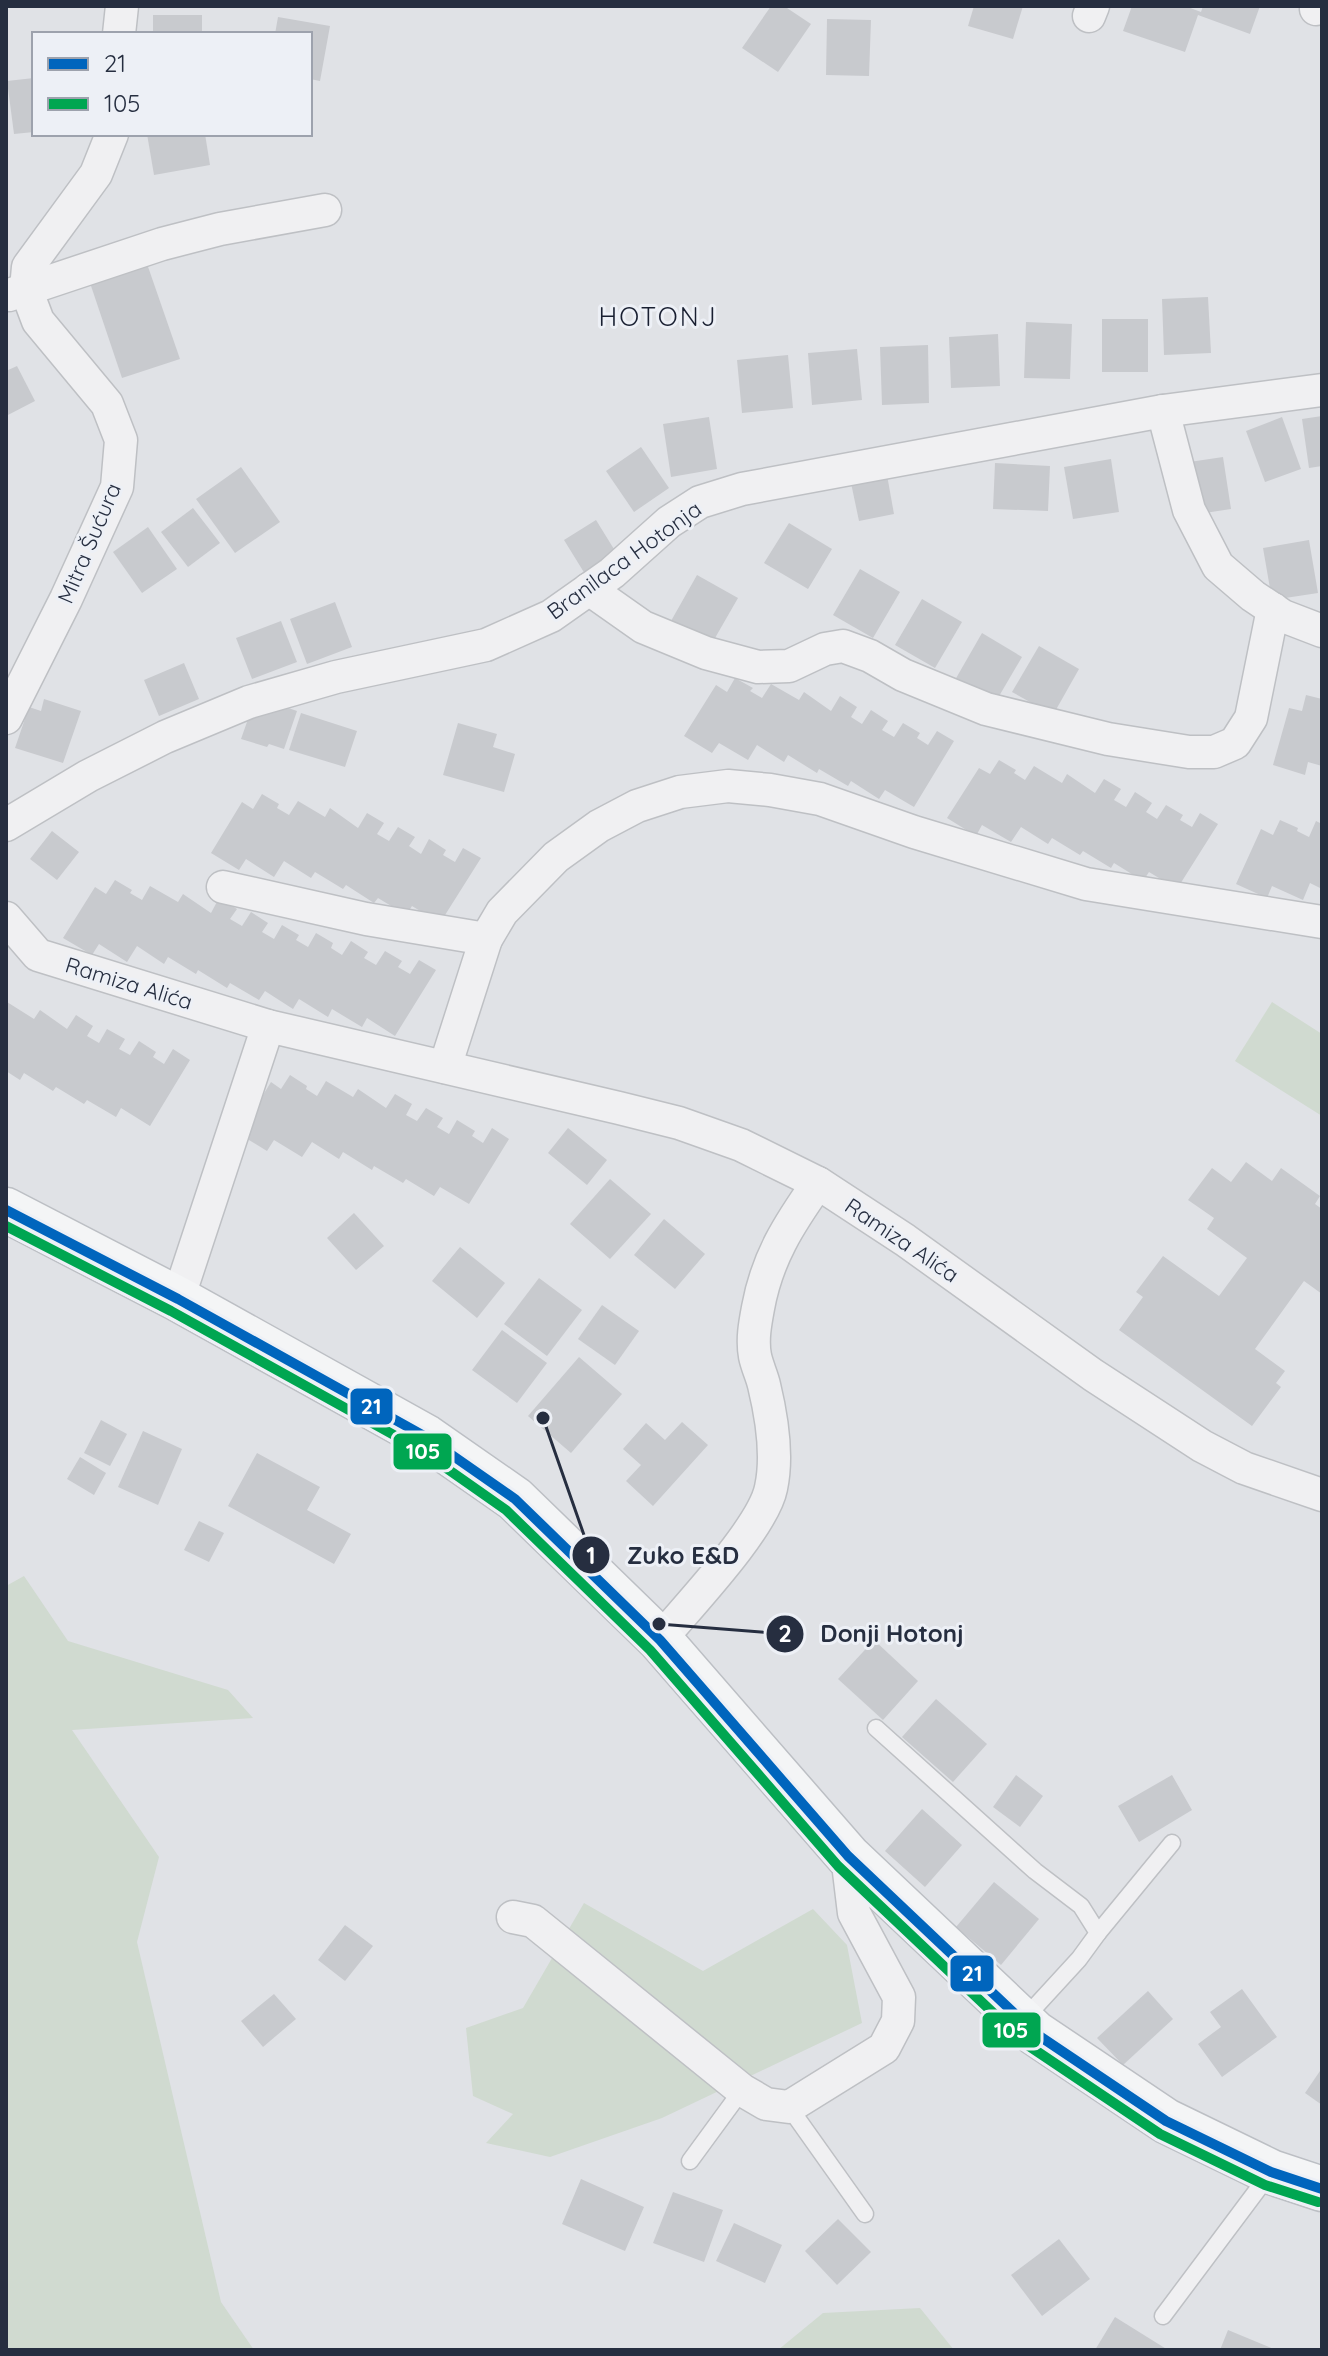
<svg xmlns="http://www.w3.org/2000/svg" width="1328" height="2356" font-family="Quicksand,sans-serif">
  <rect width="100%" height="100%" fill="#e0e2e6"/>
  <g fill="#d0dad0">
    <path d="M1272,1002L1322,1034V1116L1235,1061Z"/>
    <path d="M24,1576L68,1641L228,1690L253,1718L72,1730L159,1857L137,1942L221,2302L254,2350H6V1586Z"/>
    <path d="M584,1903L703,1971L813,1909L847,1945L862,2023L662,2118L550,2157L486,2143L513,2114L473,2096L466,2028L523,2008Z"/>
    <path d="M920,2308L954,2350H778L823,2313Z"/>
  </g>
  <g fill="#c8cace">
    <path d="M771,6H784L811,24L778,72L742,48Z"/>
    <path d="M974,6H1023L1013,39L968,26Z"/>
    <path d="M1132,6H1185L1201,12L1203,6H1260L1250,34L1198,15L1185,52L1123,31Z"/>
    <rect x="153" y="15" width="49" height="19"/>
    <path d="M278,17L330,26L320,81L310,79V34H275Z"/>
    <path d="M827,19L871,20L869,76L826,75Z"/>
    <path d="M34,78V132L14,134L7,81Z"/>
    <path d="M147,134H205L210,165L154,175Z"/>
    <path d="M145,258L180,359L122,378L88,277Z"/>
    <path d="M1208,297L1211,353L1164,355L1162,299Z"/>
    <rect x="1102" y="319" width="46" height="53"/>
    <path d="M1026,322L1072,324L1070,379L1024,378Z"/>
    <path d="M998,334L1000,386L951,388L949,337Z"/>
    <path d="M928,345L929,403L882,405L880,347Z"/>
    <path d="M857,349L862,400L812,405L808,353Z"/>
    <path d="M788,355L793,408L742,413L737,360Z"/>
    <path d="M17,366L35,401L6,416V371Z"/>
    <path d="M1322,416V466L1309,468L1302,419Z"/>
    <path d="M709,417L717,469L671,477L663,424Z"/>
    <path d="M1282,417L1301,469L1265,482L1246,431Z"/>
    <path d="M641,447L669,488L634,512L606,471Z"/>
    <path d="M1223,457L1231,509L1185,516L1176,464Z"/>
    <path d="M1111,459L1119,512L1073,519L1064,467Z"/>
    <path d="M995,463L1050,466L1048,511L993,509Z"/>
    <path d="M241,467L280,522L235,553L196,499Z"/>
    <path d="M887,475L894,514L859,521L851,483Z"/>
    <path d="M193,508L220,543L188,567L161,532Z"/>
    <path d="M596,520L617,554L585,574L564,540Z"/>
    <path d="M789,523L832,549L808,589L764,563Z"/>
    <path d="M148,527L177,569L142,593L113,552Z"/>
    <path d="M1309,540L1318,593L1272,600L1263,548Z"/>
    <path d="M860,569L900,592L873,638L833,615Z"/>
    <path d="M697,575L738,598L711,645L671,621Z"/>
    <path d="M922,599L962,622L935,668L895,645Z"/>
    <path d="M335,602L352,647L307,664L290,619Z"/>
    <path d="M281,621L297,662L252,679L236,638Z"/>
    <path d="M982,633L1022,657L995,703L955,680Z"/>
    <path d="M1039,646L1079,669L1053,715L1012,692Z"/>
    <path d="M184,663L199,699L159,716L144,680Z"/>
    <path d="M735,678L753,688L750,691L762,698L771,684L799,700L804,692L831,711L840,696L857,707L851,717L862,724L871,710L888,721L882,730L894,737L903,723L920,733L917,738L928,745L937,731L954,741L914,807L885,790L879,799L851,781L848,786L819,769L817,773L788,755L784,762L757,745L748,760L719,743L712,753L684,736L716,685L727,692Z"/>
    <path d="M1306,695L1322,699V766L1308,762L1305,775L1273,765L1289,708L1302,711Z"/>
    <path d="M44,699L81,711L63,763L15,748L29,707L41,711Z"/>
    <path d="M254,702L274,703L297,711L284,749L269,744L267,747L241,739Z"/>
    <path d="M301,713L357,731L345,767L289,750Z"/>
    <path d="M458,723L497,734L493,747L515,754L504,792L443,775Z"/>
    <path d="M999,760L1016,770L1014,773L1025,780L1034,766L1062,783L1067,774L1095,793L1104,779L1121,789L1114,800L1126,807L1135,792L1152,803L1146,812L1157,819L1166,805L1183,815L1180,820L1192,827L1200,813L1218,824L1177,889L1149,872L1143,881L1114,863L1111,868L1083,851L1080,855L1052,838L1048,844L1021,827L1011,842L982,825L976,836L947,818L979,768L990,774Z"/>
    <path d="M262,794L279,804L277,808L289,815L298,801L325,817L330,808L358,828L367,813L384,823L377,834L389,841L398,827L415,837L409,846L421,854L429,839L446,850L443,855L455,862L463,848L481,858L440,923L412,906L406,915L378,898L374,903L346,885L343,889L315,872L311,878L284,861L274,877L246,859L239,870L211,853L242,802L253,809Z"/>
    <path d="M1280,820L1298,828L1297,831L1309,837L1316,821L1322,824V889L1310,883L1303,900L1272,886L1267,898L1236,884L1261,829L1273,835Z"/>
    <path d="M52,831L79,852L57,880L30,859Z"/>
    <path d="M115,880L132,890L130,893L142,900L150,886L178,902L183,894L211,913L219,898L237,909L230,919L242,926L251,912L268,923L262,932L274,939L282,925L299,935L296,940L308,947L316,933L333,943L331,948L342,955L351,941L368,952L364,958L376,965L385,951L402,961L398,967L410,974L419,960L436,970L395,1036L367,1018L362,1027L332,1009L328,1017L299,999L293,1009L265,991L259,1000L230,983L227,988L198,970L196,974L168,957L164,964L137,946L127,962L99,944L92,955L63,938L95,887L106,894Z"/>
    <path d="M7,1002L34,1019L40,1010L67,1029L76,1015L93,1026L87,1036L99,1043L107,1029L125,1039L119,1049L130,1055L139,1041L156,1052L153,1057L164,1064L173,1049L190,1060L150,1126L121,1108L116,1117L87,1100L84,1104L56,1087L53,1091L24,1073L20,1080L6,1071Z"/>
    <path d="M290,1075L307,1086L306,1089L317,1096L326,1081L353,1097L358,1089L386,1108L395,1094L412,1104L406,1115L417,1121L426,1108L443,1118L437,1127L449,1134L457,1120L475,1131L472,1136L483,1143L492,1128L509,1139L469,1204L440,1187L434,1196L406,1179L403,1183L374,1166L372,1170L343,1152L339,1159L312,1142L302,1157L274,1140L267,1151L239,1134L271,1082L281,1089Z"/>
    <path d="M568,1128L607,1160L587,1185L548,1153Z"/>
    <path d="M1246,1162L1272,1181L1281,1168L1320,1196L1315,1204L1322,1209V1294L1304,1281L1255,1349L1285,1371L1276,1383L1281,1387L1252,1426L1119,1330L1143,1297L1136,1292L1163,1256L1219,1296L1247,1258L1207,1229L1214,1218L1188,1200L1212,1168L1231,1182Z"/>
    <path d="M610,1179L651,1214L610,1259L570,1224Z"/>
    <path d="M354,1213L384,1246L356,1270L327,1238Z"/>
    <path d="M664,1219L705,1254L675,1289L634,1255Z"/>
    <path d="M460,1247L505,1283L477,1318L432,1281Z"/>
    <path d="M539,1278L582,1310L547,1356L504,1324Z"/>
    <path d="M602,1305L639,1331L615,1365L578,1339Z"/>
    <path d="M502,1330L547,1363L517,1403L472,1370Z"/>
    <path d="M579,1357L622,1394L571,1453L528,1416Z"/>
    <path d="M101,1420L127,1434L110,1466L84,1453Z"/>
    <path d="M682,1422L708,1445L653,1506L626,1481L641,1465L623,1449L646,1423L665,1440Z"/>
    <path d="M143,1431L182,1449L158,1505L118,1487Z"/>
    <path d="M257,1453L320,1487L307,1510L351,1534L334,1564L228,1506Z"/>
    <path d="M80,1457L106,1473L94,1495L67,1479Z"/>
    <path d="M199,1521L224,1533L209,1562L184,1550Z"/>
    <path d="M874,1640L918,1681L883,1720L838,1679Z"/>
    <path d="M936,1699L987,1744L953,1782L902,1737Z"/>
    <path d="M1016,1775L1043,1796L1020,1827L993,1807Z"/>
    <path d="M1172,1775L1192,1810L1139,1842L1118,1806Z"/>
    <path d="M922,1809L962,1845L925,1887L885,1851Z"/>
    <path d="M994,1882L1039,1919L1001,1965L956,1927Z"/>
    <path d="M345,1925L373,1946L345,1981L318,1960Z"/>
    <path d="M1242,1989L1277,2037L1222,2077L1198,2044L1221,2027L1210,2012Z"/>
    <path d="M1148,1991L1173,2019L1123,2065L1097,2038Z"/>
    <path d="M274,1994L296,2019L263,2047L241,2021Z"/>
    <path d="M1322,2068V2105L1305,2093Z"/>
    <path d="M581,2179L644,2207L625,2251L562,2224Z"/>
    <path d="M673,2192L723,2210L704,2262L653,2243Z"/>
    <path d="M838,2219L871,2252L837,2285L805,2251Z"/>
    <path d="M734,2223L782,2245L765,2283L716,2261Z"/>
    <path d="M1059,2239L1090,2279L1042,2316L1011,2275Z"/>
    <path d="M1115,2317L1168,2350H1095Z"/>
    <path d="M1228,2330L1276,2350H1220Z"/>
  </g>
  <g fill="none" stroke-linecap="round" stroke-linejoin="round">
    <defs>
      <g id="service">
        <path d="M876,1728L1035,1871L1081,1906L1098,1933L1079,1959L1023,2020"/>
        <path d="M1098,1933L1172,1843"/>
        <path d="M789,2107L865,2214"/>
        <path d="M690,2161L742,2090"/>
        <path d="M1163,2316L1270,2173"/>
      </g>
      <g id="minor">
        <path d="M1316,9L1317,6"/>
        <path d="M1089,16L1093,6"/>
        <path d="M119,34L122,6"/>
        <path d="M9,295L162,244L220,229L325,210"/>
        <path d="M1163,411L1189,510L1218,566L1253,596L1283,616L1322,631"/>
        <path d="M589,589L643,627L706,653L758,667L789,666L825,649L843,646L870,656L903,675L986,709L1108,739L1189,752H1214L1235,743L1251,718L1273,609"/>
        <path d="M6,718L66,599L117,487L121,440L107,404L38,321L26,289L28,267L96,174L112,134"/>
        <path d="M6,825L88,776L165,737L249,702L336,677L486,645L551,616L612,573L669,522L700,502L742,489L1163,411L1322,390"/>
        <path d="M223,887L366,919L486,939"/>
        <path d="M6,918L38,955L268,1026L619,1108L679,1123L741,1145L818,1183L905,1240L1093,1375L1202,1446L1244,1468L1322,1495"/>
        <path d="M445,1067L486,939L502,912L556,857L599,826L637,806L680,792L728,786L770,790L820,799L914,832L1086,884L1322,922"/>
        <path d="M178,1299L268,1026"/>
        <path d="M660,1640C688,1606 763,1528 771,1488C778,1456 772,1418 764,1385C762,1376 757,1366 755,1356C752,1340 755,1324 758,1308C767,1258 789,1224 818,1183"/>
        <path d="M513,1917L533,1921L742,2090L766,2104L789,2107L884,2048L898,2021L899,1997L854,1913L847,1855"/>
      </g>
      <path id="primary" d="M6,1210L178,1299L426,1437L515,1499L660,1640L848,1856L1035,2033L1166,2121L1271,2172L1322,2189"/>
    </defs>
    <use href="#service" stroke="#bec0c4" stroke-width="19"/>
    <use href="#minor" stroke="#bec0c4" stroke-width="35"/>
    <use href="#primary" stroke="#bcbfc4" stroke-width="47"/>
    <use href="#service" stroke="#f0f0f2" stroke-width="16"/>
    <use href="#minor" stroke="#f0f0f2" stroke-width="32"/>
    <use href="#primary" stroke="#f4f5f6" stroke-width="44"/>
    <defs>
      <path id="bus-1" d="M6,1210L178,1299L426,1437L515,1499L660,1640L848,1856L1035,2033L1166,2121L1271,2172L1322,2189"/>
      <path id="bus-2" d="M6,1226L171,1311L419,1449L506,1510L650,1650L838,1866L1026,2044L1160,2134L1265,2185L1318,2202"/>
    </defs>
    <use href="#bus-1" stroke="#edf0f6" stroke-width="16"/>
    <use href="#bus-2" stroke="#edf0f6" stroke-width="16"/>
    <use href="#bus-1" stroke="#0065bd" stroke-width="10"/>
    <use href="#bus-2" stroke="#00a651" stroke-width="10"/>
  </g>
  <g text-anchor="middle" stroke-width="6" stroke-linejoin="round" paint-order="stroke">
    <g font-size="22" fill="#262e40" stroke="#edf0f6">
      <text transform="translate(89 543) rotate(-67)" y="8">Mitra Šućura</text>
      <text transform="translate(624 560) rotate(-36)" y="8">Branilaca Hotonja</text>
      <text transform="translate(129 983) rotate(17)" y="8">Ramiza Alića</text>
      <text transform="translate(902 1240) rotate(34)" y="8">Ramiza Alića</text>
    </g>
    <g font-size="26" letter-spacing="2" fill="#191f31" stroke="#edf0f6">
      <text x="658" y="326">HOTONJ</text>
    </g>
  </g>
  <path fill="none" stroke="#262e40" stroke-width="3" d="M543 1418L591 1555M659 1624L785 1634"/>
  <g fill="#262e40" stroke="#edf0f6" stroke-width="3">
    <circle cx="543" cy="1418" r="8"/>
    <circle cx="659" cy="1624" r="8"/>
    <circle cx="591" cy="1555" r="20"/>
    <circle cx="785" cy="1634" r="20"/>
  </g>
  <g font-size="24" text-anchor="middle" font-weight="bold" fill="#fff">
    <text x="591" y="1564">1</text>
    <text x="785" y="1642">2</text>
  </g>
  <g font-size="24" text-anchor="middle" font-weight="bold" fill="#262e40" stroke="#edf0f6" stroke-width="6" stroke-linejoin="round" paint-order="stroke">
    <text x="683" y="1564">Zuko E&amp;D</text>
    <text x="892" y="1642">Donji Hotonj</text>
  </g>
  <g stroke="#edf0f6" stroke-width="3">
    <rect x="349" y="1387" width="45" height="39" rx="8" fill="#0065bd"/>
    <rect x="392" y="1432" width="61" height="39" rx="8" fill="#00a651"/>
    <rect x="949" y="1954" width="46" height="39" rx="8" fill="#0065bd"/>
    <rect x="981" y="2011" width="61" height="38" rx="8" fill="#00a651"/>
  </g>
  <g font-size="22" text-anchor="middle" font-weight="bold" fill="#fff">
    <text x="371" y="1414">21</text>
    <text x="423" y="1459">105</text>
    <text x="972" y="1981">21</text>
    <text x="1011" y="2038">105</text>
  </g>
  <rect width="1328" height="2356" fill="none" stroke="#262e40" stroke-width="16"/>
  <rect x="32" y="32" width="280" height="104" fill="#edf0f6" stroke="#9da2ad" stroke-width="2"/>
  <rect x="48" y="58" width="40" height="12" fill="#0065bd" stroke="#9da2ad" stroke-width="2"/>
  <text x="104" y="72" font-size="24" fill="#262e40">21</text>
  <rect x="48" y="98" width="40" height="12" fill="#00a651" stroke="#9da2ad" stroke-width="2"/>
  <text x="104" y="112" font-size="24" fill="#262e40">105</text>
</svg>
